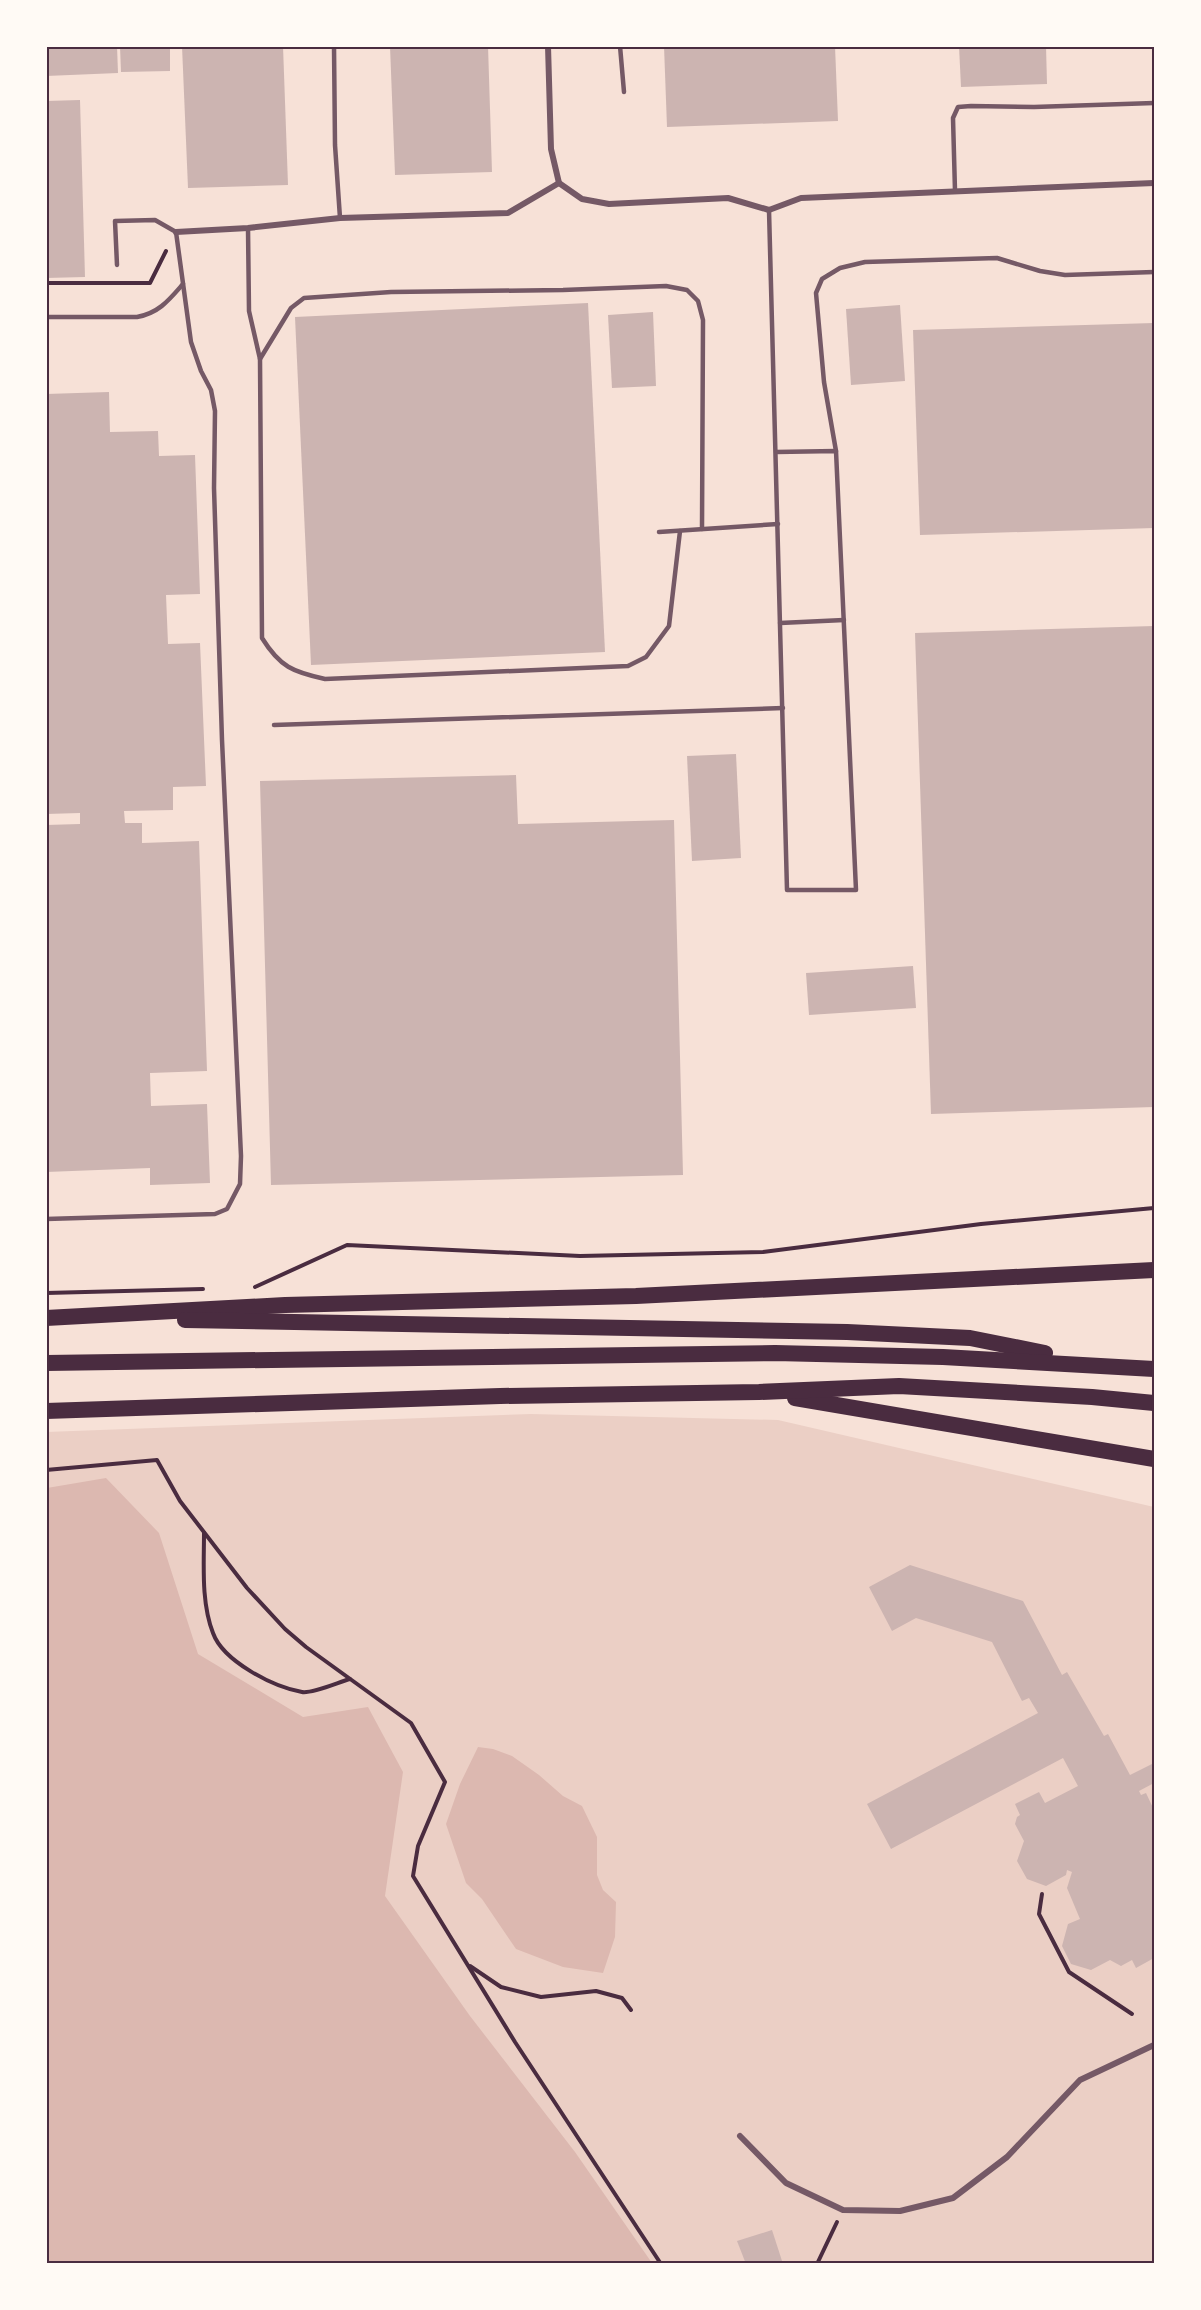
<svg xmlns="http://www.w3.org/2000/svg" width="1201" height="2310" font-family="Lato,sans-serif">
  <rect width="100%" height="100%" fill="#f7e1d7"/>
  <path fill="#ebcfc5" d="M531,1414L778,1420L1154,1507V2263H47L46,1432Z"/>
  <g fill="#dcb8b0">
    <path d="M106,1478L159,1533L198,1654L303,1717L368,1707L403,1772L385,1896L470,2016L575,2152L652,2263H47V1488Z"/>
    <path d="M478,1747L493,1749L512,1756L539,1775L563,1796L582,1806L597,1837V1875L603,1890L616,1902L615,1937L603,1973L563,1967L516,1949L482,1899L466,1883L446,1824L460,1784Z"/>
  </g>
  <g fill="#ccb4b1">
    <path d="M46,46H117L118,73L46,76Z"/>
    <path d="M120,46H170V71L121,72Z"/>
    <path d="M182,46H283L288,185L188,188Z"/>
    <path d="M390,46H488L492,172L395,175Z"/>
    <path d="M664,46H835L838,121L667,127Z"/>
    <path d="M959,46H1046L1047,84L961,87Z"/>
    <path d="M80,100L85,277L46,278V101Z"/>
    <path d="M588,303L605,652L311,665L295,317Z"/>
    <path d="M900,305L905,381L851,385L846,309Z"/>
    <path d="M653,312L656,386L612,388L608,315Z"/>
    <path d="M1154,323V528L920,535L913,330Z"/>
    <path d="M109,392L110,432L158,431L159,456L195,455L200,594L166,595L168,644L200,643L206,786L173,787V810L124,811L125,823H142V843L199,841L207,1071L150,1073L151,1106L207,1104L210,1183L150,1185V1168L46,1172V825L80,824V813L46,814V394Z"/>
    <path d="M1154,626V1107L931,1114L915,633Z"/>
    <path d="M736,754L741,858L692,861L687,756Z"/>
    <path d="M516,775L518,824L674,820L683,1175L271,1185L260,781Z"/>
    <path d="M913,966L916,1008L809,1015L806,973Z"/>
    <path d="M910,1565L1023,1601L1062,1675L1067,1672L1104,1736L1108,1734L1130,1775L1152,1764L1154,1770V1783L1139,1791L1141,1795L1146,1793L1154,1810V1958L1136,1968L1132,1960L1121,1966L1110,1960L1091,1970L1071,1964L1062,1946L1068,1924L1080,1919L1067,1888L1072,1872L1067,1870L1066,1875L1046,1886L1027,1879L1017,1861L1024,1841L1015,1824L1017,1817L1020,1815L1015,1804L1039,1792L1045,1803L1078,1786L1063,1758L891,1849L867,1804L1038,1713L1029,1698L1022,1701L992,1642L916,1618L892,1631L869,1587Z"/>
    <path d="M772,2230L783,2264H746L737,2241Z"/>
  </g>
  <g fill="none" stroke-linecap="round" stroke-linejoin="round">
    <g stroke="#4a2c40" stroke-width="4">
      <path d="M46,283H150L166,251"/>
      <path d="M255,1287L347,1245L580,1256L763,1252L981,1224L1154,1208"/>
      <path d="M46,1293L203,1289"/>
      <path d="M46,1470L157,1460L180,1501L247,1588L285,1629L306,1647L411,1723L445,1782L418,1846L413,1876L515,2042L661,2264"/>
      <path d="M204,1533C204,1565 201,1602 213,1633C223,1661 273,1687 302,1692C312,1694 339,1682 350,1679"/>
      <path d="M1042,1894L1039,1914L1069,1972L1132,2014"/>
      <path d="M470,1966L501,1987L541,1997L596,1991L622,1998L631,2010"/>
      <path d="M817,2264L837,2222"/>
    </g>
    <g stroke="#755966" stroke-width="4.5">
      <path d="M334,46L335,145L340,218"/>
      <path d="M620,46L624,92"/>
      <path d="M955,191L953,118L958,107L971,106L1034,107L1154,103"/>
      <path d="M769,210L787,890H856L836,451L776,452"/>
      <path d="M248,228L249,311L260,359"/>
      <path d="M46,317H137C159,313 169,300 183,284"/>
      <path d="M836,451L824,382L816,293L822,279L840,268L865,262L997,258L1040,271L1065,275L1154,272"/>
      <path d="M680,531L669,626L646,657L628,666L325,679C293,672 280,667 262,638L260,359L291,308L304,298L391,292L563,290L666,286L687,290L698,301L703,320L702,529"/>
      <path d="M659,532L778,524"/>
      <path d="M780,623L844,620"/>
      <path d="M274,725L783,708"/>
      <path d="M46,1219L215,1214L227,1209L240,1184L241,1156L222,740L214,488L215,411L211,390L201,371L191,342L176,232L155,220L115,221L117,265"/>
    </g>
    <g stroke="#755966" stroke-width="6">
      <path d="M548,46L551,149L559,183"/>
      <path d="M176,232L248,228L340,218L508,213L559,183L582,199L609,204L728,198L769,210L801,198L1154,183"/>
      <path d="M740,2136L786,2183L843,2210L900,2211L953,2198L1007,2157L1080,2080L1154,2045"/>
    </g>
    <g stroke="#4a2c40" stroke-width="16">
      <path d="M46,1318L285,1305L636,1296L1154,1270"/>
      <path d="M185,1320L847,1332L970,1338L1045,1353"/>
      <path d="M46,1363L775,1353L943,1357L1154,1369"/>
      <path d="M795,1398L1154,1459"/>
      <path d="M46,1411L500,1396L759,1392L899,1386L1092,1397L1154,1403"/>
    </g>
  </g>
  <rect width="1201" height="2310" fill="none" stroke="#fffaf5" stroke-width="96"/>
  <rect x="48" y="48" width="1105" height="2214" fill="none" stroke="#4a2c40" stroke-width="2"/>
</svg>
